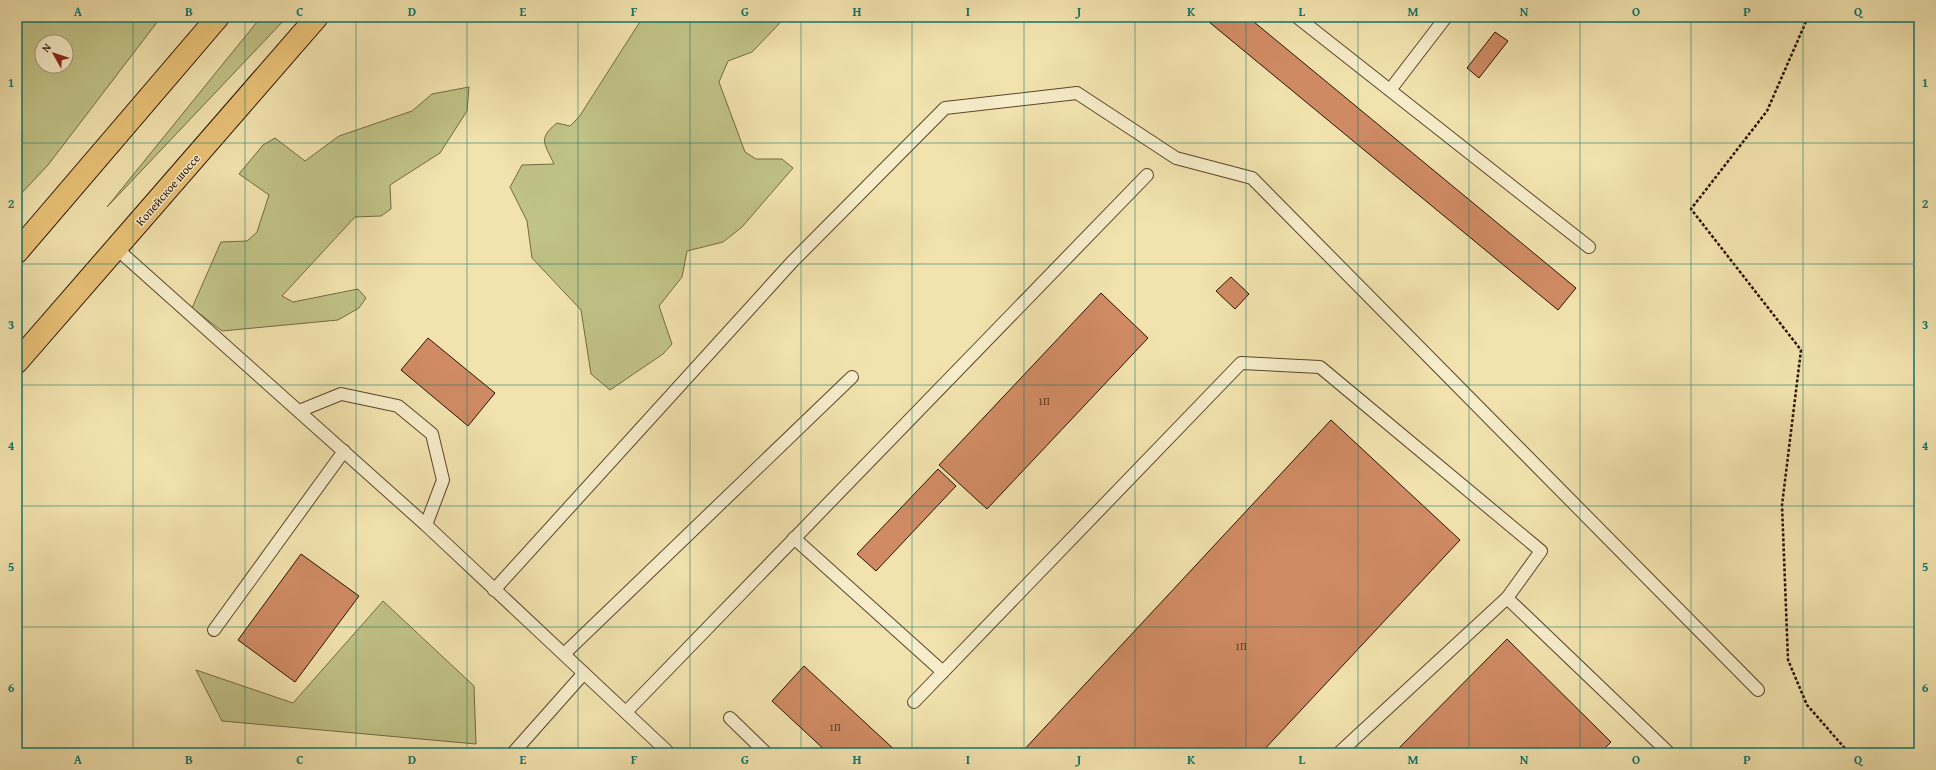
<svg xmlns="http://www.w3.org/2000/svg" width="1936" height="770" font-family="'Gentium Book Plus',serif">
  <rect width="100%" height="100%" fill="#f2e3ae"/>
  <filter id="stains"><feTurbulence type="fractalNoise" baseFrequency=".005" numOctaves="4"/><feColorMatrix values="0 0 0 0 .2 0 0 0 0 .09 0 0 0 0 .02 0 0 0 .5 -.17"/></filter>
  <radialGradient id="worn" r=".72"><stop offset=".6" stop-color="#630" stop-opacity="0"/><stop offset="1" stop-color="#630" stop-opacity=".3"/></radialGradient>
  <g fill="#c0c286" stroke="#756943" fill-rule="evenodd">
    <path d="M17,17H161L48,165L17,198ZM42,42H66V66H42Z"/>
    <path d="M261,17H287L107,207Z"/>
    <path d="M643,17H780L779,24L752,52L728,61L719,82L745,152L756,159H782L793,168L742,227L723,242L687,251L682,277L659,306L672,344L663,354L610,390L591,374L581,310L532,258L527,221L510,187L522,165L554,164C545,144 537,139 557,123L570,126L579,117Z"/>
    <path d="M469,87L467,111L440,153L390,185L391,209L381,216L355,217L282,296L293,302L358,289L366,298L359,308L338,320L222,331L192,308L221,242L247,241L257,232L269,195L239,174L263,145L275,138L305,161L339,136L412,111L432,94Z"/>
    <path d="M383,601L474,686L476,744L222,721L196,670L293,703Z"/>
  </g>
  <g fill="#d08b64" stroke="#2a1000">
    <path d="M1203,17H1248L1576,288L1558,310Z"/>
    <path d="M1495,32L1508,41L1479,78L1467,68Z"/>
    <path d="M1231,277L1249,294L1235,309L1216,291Z"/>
    <path d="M1101,293L1148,338L987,509L939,465Z"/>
    <path d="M428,338L495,393L468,426L401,370Z"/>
    <path d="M1331,420L1460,540L1261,753H1021Z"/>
    <path d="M938,469L956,486L876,571L857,554Z"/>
    <path d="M301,554L359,596L295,682L238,640Z"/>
    <path d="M1507,639L1611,742L1600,753H1394Z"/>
    <path d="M804,666L898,753H828L772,701Z"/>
  </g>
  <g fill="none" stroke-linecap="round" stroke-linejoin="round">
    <defs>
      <g id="service">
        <path d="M1297,17L1589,247"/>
        <path d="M1390,90L1446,17"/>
        <path d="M117,249L426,525L669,753"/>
        <path d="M299,411L341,394L398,406L432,434L443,480L426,525"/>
        <path d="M794,538L943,672"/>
        <path d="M494,590L792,262L945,108L1077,93L1176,158L1252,178L1758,690"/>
        <path d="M214,630L344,451"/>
        <path d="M564,654L852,377"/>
        <path d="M914,702L1241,363L1320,367L1541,551L1507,598L1669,753"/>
        <path d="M626,712L1147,175"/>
        <path d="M730,718L766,753"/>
        <path d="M513,753L584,673"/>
        <path d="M1339,753L1507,598"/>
      </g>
      <g id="primary">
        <path d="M17,252L218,17"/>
        <path d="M17,362L317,17"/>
      </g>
    </defs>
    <use href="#service" stroke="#5c452c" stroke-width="14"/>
    <use href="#primary" stroke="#2a1000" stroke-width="24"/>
    <path stroke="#2a1000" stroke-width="2.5" stroke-dasharray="3 2" stroke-linecap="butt" d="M1808,17L1767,111L1691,209L1801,350L1782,505L1788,660L1807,705L1849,753"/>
    <use href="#service" stroke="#f7edca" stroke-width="12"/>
    <use href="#primary" stroke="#e9c277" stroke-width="22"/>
  </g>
  <path fill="none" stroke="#0f766e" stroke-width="1" stroke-opacity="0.55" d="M133,17V753M245,17V753M356,17V753M467,17V753M578,17V753M690,17V753M801,17V753M912,17V753M1024,17V753M1135,17V753M1246,17V753M1358,17V753M1469,17V753M1580,17V753M1691,17V753M1803,17V753M17,143H1919M17,264H1919M17,385H1919M17,506H1919M17,627H1919"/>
  <g text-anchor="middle" stroke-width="3" stroke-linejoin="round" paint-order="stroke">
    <g font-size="10" fill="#542f19">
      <text x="1044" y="405">1П</text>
      <text x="1241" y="650">1П</text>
      <text x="835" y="731">1П</text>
    </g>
    <g font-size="12" fill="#2a1000" stroke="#f7edca">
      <text transform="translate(168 190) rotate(-49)" y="4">Копейское шоссе</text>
    </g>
  </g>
  <rect width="1936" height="770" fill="none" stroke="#f2e3ae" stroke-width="44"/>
  <g transform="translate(54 54) rotate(309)"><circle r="19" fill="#f7edca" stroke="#a59579"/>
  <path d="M0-3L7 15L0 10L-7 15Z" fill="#8f2418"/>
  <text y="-6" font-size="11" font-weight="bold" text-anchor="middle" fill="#2a1000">N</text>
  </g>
  <rect x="22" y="22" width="1892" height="726" fill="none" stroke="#0f766e" stroke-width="1.5"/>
  <g font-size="13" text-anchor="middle" font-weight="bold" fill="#0f766e">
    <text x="78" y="16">A</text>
    <text x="189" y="16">B</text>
    <text x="300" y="16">C</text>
    <text x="412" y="16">D</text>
    <text x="523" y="16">E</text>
    <text x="634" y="16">F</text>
    <text x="745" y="16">G</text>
    <text x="857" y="16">H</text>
    <text x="968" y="16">I</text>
    <text x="1079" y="16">J</text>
    <text x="1191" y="16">K</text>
    <text x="1302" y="16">L</text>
    <text x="1413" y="16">M</text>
    <text x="1524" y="16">N</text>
    <text x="1636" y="16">O</text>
    <text x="1747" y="16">P</text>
    <text x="1858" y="16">Q</text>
    <text x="11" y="87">1</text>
    <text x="1925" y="87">1</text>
    <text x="11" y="208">2</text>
    <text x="1925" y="208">2</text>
    <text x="11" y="329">3</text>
    <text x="1925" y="329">3</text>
    <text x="11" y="450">4</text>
    <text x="1925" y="450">4</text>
    <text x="11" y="571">5</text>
    <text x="1925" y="571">5</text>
    <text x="11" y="692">6</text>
    <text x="1925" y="692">6</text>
    <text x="78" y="764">A</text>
    <text x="189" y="764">B</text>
    <text x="300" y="764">C</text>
    <text x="412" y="764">D</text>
    <text x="523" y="764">E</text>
    <text x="634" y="764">F</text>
    <text x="745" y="764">G</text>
    <text x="857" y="764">H</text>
    <text x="968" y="764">I</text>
    <text x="1079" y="764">J</text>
    <text x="1191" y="764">K</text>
    <text x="1302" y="764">L</text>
    <text x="1413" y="764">M</text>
    <text x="1524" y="764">N</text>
    <text x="1636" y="764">O</text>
    <text x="1747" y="764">P</text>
    <text x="1858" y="764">Q</text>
  </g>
  <rect width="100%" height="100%" filter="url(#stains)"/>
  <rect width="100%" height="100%" fill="url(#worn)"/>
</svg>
